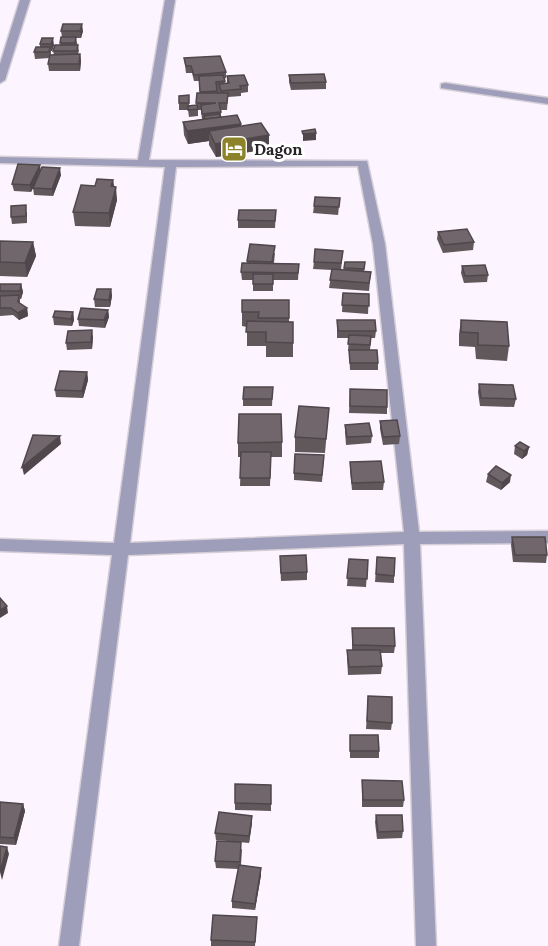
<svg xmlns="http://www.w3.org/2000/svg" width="548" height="946" font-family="Lora,serif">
  <rect width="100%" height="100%" fill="#fcf5ff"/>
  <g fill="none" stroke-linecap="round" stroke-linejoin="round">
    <defs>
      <g id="minor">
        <path d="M20,0H30L5,80L0,83V64Z"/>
        <path d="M165,0H175L149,160L367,161L385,244L419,532L548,531V543L420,544L436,946H416L404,544L128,555L79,946H59L112,555L0,551V539L114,543L165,167L0,163V157L138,160ZM358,166L373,244L404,532L130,543L176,167Z"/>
        <path d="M445,83L548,98V104L441,88V84Z"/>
      </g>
    </defs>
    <use href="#minor" stroke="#d6cfd8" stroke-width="3"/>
    <use href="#minor" fill="#9e9dba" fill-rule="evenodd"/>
  </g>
  <g fill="#61585c">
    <path d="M61,31H83L81,38H76L79,51L78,54H80L81,61L80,71H49L48,64L50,58L35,59L34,52L40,47V44L42,38L54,45L52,51H51V55H54L53,51L60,45L62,37Z"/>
    <path d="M184,58L226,72V78L224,79L225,83H227V76L248,85V92L241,93V96L228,97L227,110H221V117L241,124V126L269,149L216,157L209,145V141L188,144L184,135L183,122L202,119L201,110H198V116L189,117L188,110H179V103L189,95V106H196L197,93H200L199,81H194L192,73H186Z"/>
    <path d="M289,75L326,82V89L291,90L289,82Z"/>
    <path d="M41,169L61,175L53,196L34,195L33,188L31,192L14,191L12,184Z"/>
    <path d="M113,180L117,200L110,227L75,226L73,212L95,186Z"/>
    <path d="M340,198L338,215L313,213L314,206Z"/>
    <path d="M276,210L275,228H238V220Z"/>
    <path d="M27,212V223L12,224L11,217Z"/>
    <path d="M438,232L474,242L473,250L443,253L437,239Z"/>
    <path d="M0,241L33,242L36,256L27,277L0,276Z"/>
    <path d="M343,251L341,270H344L345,262H365L364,272H371L369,291L329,288L332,270L313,269L314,262Z"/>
    <path d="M275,253L274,263L299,264L298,280H273V291H253V280H242L241,272L247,263V261Z"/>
    <path d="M462,266L488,275L487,282L464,283L461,273Z"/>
    <path d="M0,284H21L23,292L21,299H20V303L27,308L28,316L19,320L13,315L0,316Z"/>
    <path d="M111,289L112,296L110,307H95L94,299Z"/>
    <path d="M343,293L369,294L368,314L342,312Z"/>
    <path d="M289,300V322H293V357H266V346H247V327L242,326V312Z"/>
    <path d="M108,310L109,317L105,328L79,326L78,319Z"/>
    <path d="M73,312L74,320L72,326L54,325L53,317Z"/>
    <path d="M337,320L376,331L375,338H371L370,350L378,363V370H350L349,351H348L349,338H337Z"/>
    <path d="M461,320L509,346L507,361L476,359L475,347L459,346V334Z"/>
    <path d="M93,337L92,349L67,350L66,343Z"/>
    <path d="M87,372L88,380L83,398L56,397L55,390Z"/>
    <path d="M479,384L516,399L514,407L480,406L478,392Z"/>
    <path d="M273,387L272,406H243V399Z"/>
    <path d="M350,389L387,407V414L349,413Z"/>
    <path d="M329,408L325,453L295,452V437Z"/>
    <path d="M380,421L400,436L399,444L383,445L380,429Z"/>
    <path d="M345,425L372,436L371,443L346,445L345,432Z"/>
    <path d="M282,442V457H271L270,486H240L241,457H238V443Z"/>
    <path d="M515,446L529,447L527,455L522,459L514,454Z"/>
    <path d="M324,455L322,482L294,480V473Z"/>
    <path d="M350,462L384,482L383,490H352L350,470Z"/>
    <path d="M488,474L510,482L501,490L486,482Z"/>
    <path d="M512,537L547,555L546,563L513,562L511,545Z"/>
    <path d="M377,557L394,576V583L375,582Z"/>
    <path d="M349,559L368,560L366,587L347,586Z"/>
    <path d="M280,563L307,572V580L281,581Z"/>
    <path d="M352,628L395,646L394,653H381L382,666L381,674L348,675L347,658V650H352Z"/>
    <path d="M368,696L392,723L391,730L366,729Z"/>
    <path d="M350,735L379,751V758H350Z"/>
    <path d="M362,780L404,800L403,807H362Z"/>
    <path d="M271,785V811L235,810V803Z"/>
    <path d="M0,802L23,804L25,811L16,845L0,844Z"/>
    <path d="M376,815L403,831L402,838L377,839L375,822Z"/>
    <path d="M252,816V823L249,843L216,840L215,833Z"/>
    <path d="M242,849L241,865L261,868V875L255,910L232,908V901L238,869L216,868L215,861Z"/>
    <path d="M257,917L255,946H211V940Z"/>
  </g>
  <g fill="#4f474b">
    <path d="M82,24L83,31L81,38L80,31Z"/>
    <path d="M53,38L54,45L52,51L51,44Z"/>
    <path d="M80,54L81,61L80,71L79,64Z"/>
    <path d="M241,124V137L209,131V141L188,144L187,131Z"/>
    <path d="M316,133V140L303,141V134Z"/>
    <path d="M269,135V149L216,157L215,144Z"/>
    <path d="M40,165L41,172L31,192L30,185Z"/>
    <path d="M60,168L61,175L53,196L52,189Z"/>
    <path d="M113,180L114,193L116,187L117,200L110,227L109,213L111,186Z"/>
    <path d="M33,242L36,256L27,277L25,263Z"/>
    <path d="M21,284L23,292L21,299L20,291Z"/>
    <path d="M111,289L112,296L110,307L109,300Z"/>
    <path d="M27,308L28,316L19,320L18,313Z"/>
    <path d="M108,310L109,317L105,328L104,320Z"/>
    <path d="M73,312L74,320L72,326L71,319Z"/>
    <path d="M92,330L93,337L92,349L91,342Z"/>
    <path d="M87,372L88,380L83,398L82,391Z"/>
    <path d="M60,436L61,444L24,475L22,467Z"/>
    <path d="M529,447L527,455L522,459L524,451Z"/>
    <path d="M511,475L510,482L501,490L502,483Z"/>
    <path d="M7,606L8,613L0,618V610Z"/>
    <path d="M23,804L25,811L16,845L14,838Z"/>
    <path d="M252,816V823L249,843V836Z"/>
    <path d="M7,847L9,854L2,880L0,872Z"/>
    <path d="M261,868V875L255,910V904Z"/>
  </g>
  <g fill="#71666b" stroke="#4f474b" stroke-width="1.5">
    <path d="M63,24H82L80,31H61Z"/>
    <path d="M61,37H76L75,43H60Z"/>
    <path d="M42,38H53L51,44H40Z"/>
    <path d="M55,45H78L77,51H53Z"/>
    <path d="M36,47H50L49,52H34Z"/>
    <path d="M80,54L79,64H48L50,55Z"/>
    <path d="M220,56L226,72L194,75L191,66H186L184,58Z"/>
    <path d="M324,74L326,82L291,83L289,75Z"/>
    <path d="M223,75L225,81L216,82L217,91L200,92L199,76Z"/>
    <path d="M244,75L248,85L240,86L241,89L221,91L219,84L229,83L227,76Z"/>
    <path d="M197,93H228L227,103H219L221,112L202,114L201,105L216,103H196Z"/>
    <path d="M189,95V103H179V96Z"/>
    <path d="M197,105L198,109L188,110V106Z"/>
    <path d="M219,114L221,117L205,119L204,116Z"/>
    <path d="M237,115L241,124L187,131L183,122Z"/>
    <path d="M261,123L269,135L215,144L209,131Z"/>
    <path d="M315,129L316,133L303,134L302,131Z"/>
    <path d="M18,164L40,165L30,185L12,184Z"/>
    <path d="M42,167L60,168L52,189L33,188Z"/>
    <path d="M97,179L113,180L111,186L116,187L109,213L73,212L81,185L95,186Z"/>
    <path d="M315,197L340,198L339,207L314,206Z"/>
    <path d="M26,205V216L11,217V206Z"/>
    <path d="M239,210H276L275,221L238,220Z"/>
    <path d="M467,229L474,242L444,245L438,232Z"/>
    <path d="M0,241L33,242L25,263L0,262Z"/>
    <path d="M250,244L275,246L272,262L247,261Z"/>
    <path d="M315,249L343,251L341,263L314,262Z"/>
    <path d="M345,262H365L364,269L344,268Z"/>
    <path d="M242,263L299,264L298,273L241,272Z"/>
    <path d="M485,265L488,275L465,276L462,266Z"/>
    <path d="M332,269L371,272L369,283L330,280Z"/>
    <rect x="253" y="274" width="20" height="10"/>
    <path d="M0,284H21L20,291H0Z"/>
    <path d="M97,289H111L109,300L94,299Z"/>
    <path d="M343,293L369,294V306L342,305Z"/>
    <path d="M19,295L18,302L27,308L18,313L11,308H0V296Z"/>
    <path d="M242,300H289V318H258L259,312H242Z"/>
    <path d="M81,308L108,310L104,320L78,319Z"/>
    <path d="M55,311L73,312L71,319L53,317Z"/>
    <path d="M337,320H375L376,331H338Z"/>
    <path d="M461,320L507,322L509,346L478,345V333L461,332Z"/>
    <path d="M247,321L293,322V343L266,342V332H246Z"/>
    <path d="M92,330L91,342L66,343L68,331Z"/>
    <path d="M349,335L371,336L370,345L348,344Z"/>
    <path d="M349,350H377L378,363H350Z"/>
    <path d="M60,371L87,372L82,391L55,390Z"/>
    <path d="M479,384L513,385L516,399L481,398Z"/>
    <path d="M244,387H273L272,399H243Z"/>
    <path d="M350,389L387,390V407L350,406Z"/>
    <path d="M299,406L329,408L326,439L295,437Z"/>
    <path d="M239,414H281L282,442L238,443Z"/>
    <path d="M397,420L400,436L383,437L380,421Z"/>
    <path d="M369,423L372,436L347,437L345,425Z"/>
    <path d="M33,435L60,436L22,467Z"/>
    <path d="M520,442L529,447L524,451L515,446Z"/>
    <path d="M241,452H271L270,478H240Z"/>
    <path d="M295,454L324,455L322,475L294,473Z"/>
    <path d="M381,461L384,482L352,483L350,462Z"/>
    <path d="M496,466L511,475L502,483L488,474Z"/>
    <path d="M512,537H545L547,555H515Z"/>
    <path d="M306,555L307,572L281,573L280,556Z"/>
    <path d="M377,557L395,558L394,576L376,574Z"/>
    <path d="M349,559L368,560L367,579L347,578Z"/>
    <path d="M0,598L7,606L0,610Z"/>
    <path d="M352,628H394L395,646L353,645Z"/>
    <path d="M347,650H380L382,666L349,667Z"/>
    <path d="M368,696L392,697V723L367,721Z"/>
    <path d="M350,735H378L379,751H350Z"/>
    <path d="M362,780L402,781L404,800H363Z"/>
    <path d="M235,784L271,785V804L235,803Z"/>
    <path d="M0,802L23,804L14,838L0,837Z"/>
    <path d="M219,812L252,816L249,836L215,833Z"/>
    <path d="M376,815H402L403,831L378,832Z"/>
    <path d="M217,841L241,842L240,862L215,861Z"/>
    <path d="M0,846L7,847L0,872Z"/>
    <path d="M239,865L261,868L255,904L232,901Z"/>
    <path d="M213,915L257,917L255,942L211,940Z"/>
  </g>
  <defs>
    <symbol id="hotel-square" viewBox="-11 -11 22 22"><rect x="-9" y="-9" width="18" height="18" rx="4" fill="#8b8229" stroke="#fff"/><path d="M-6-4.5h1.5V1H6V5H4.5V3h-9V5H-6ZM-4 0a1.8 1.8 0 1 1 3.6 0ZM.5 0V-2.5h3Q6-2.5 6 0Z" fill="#fff"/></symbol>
  </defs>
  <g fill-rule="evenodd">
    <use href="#hotel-square" x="219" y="134" width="30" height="30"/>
  </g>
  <g text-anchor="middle" stroke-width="6" stroke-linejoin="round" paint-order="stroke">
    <g font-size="16" font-weight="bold" fill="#272428" stroke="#fff" text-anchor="start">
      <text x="254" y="155">Dagon</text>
    </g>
  </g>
</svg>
